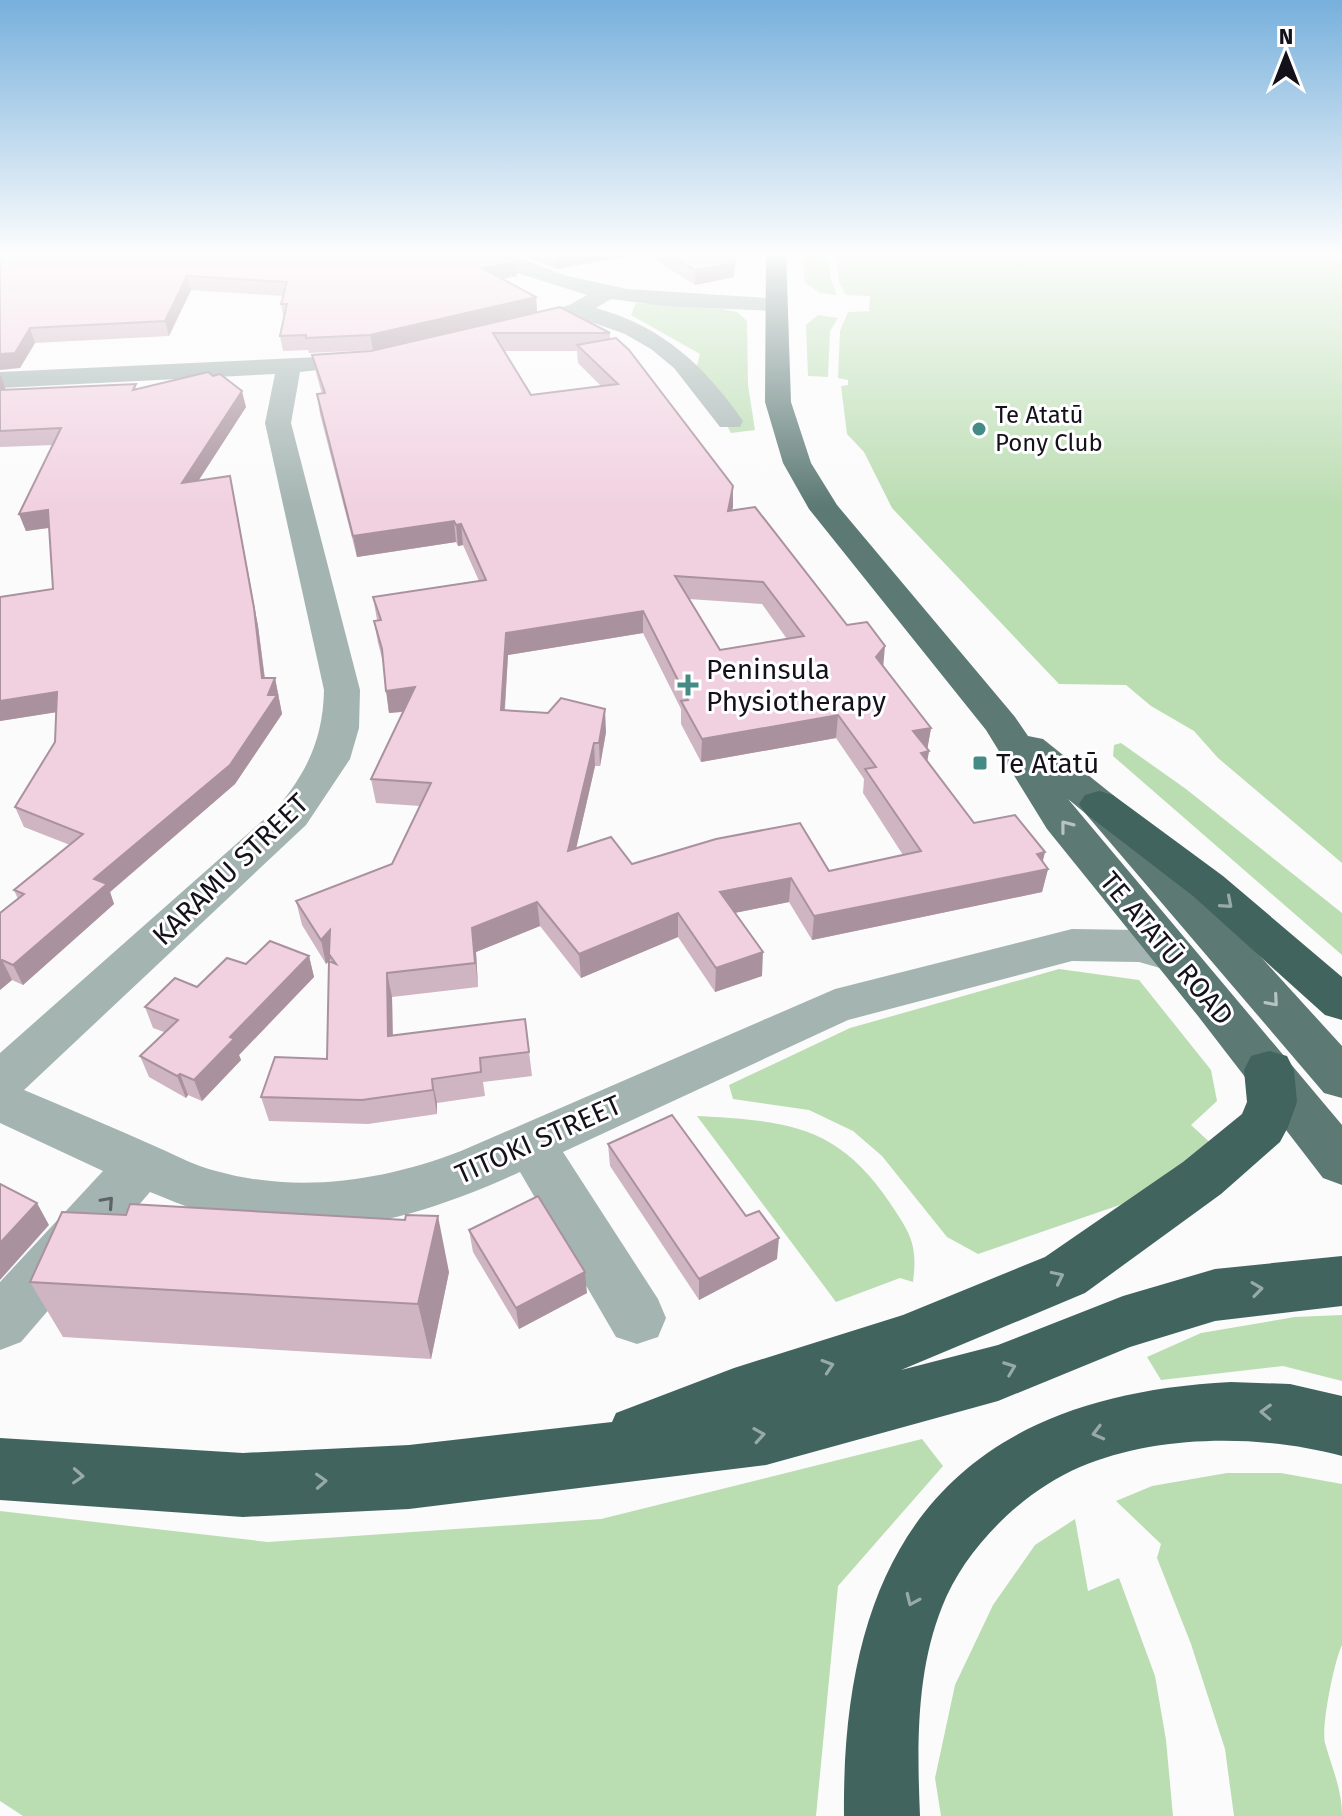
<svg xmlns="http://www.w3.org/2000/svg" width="1342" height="1816" font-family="'Fira Sans',sans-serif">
  <rect width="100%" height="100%" fill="#fbfbfb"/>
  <g fill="#bbddb2">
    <path d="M803,252H827L831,280L837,295L820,293L804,282Z"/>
    <path d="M835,252H1342V863L1218,758L1194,731L1151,706L1126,685L1059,684L892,508L864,452L847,434L841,386L848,385V380L838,378L840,331L848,312L872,311L869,310L870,296L846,295L839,281Z"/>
    <path d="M636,303L723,309L737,312L747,321L748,385L755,430L731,433L696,369L700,354L631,315Z"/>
    <path d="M818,315L838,318L830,331L828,377L808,376L806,325Z"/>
    <path d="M1121,743L1186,789L1342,913V955L1113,756L1114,745Z"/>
    <path d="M1059,969L1139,980L1211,1070L1217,1101L1191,1125L1215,1147L1134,1200L978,1254L947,1237L882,1156L853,1131L809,1110L733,1099L729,1085L850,1028Z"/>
    <path d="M697,1116C786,1121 837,1124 890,1203C910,1233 918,1244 913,1282L900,1278L836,1302Z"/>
    <path d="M1342,1315V1381L1283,1366L1161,1380L1147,1357L1201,1333L1295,1317Z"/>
    <path d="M922,1439L943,1466L838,1586L816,1816H23L0,1801V1511L268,1542L601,1519Z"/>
    <path d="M1227,1473H1281L1342,1484V1645C1334,1662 1321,1726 1325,1743C1332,1768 1342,1789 1342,1816H1234L1225,1749L1191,1644L1157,1558L1161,1544L1116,1501L1152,1486Z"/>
    <path d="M1075,1519L1088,1591L1119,1578L1155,1676L1166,1740L1173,1816H941L935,1778L955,1685L993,1605L1035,1545Z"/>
  </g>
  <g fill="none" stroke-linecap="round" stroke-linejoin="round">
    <g fill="#a4b4b1" fill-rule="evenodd">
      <path d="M477,252H505L564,275L627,289L783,299L786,304L783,309L775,311L664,306L611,299L596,308C662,326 705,366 743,421L740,427H720L674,368L651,349L625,334L577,317L515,335L507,333L503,328L507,323L569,305L587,295L514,272Z"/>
      <path d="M318,357L327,359L330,364L327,369L300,372L291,423L360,690L359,728L350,759L306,825L24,1090C69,1109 115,1128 159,1148C177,1156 196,1166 216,1171C298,1194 383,1181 461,1151L835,989L1072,929L1139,930L1190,945L1197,956L1190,967L1174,972L1139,962L1072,961L848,1020L563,1152L658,1299L666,1318L658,1337L637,1344L616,1337L520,1172C434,1211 344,1241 248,1224C214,1218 182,1205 150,1192L21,1342L0,1350V1282L103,1171L0,1123V1053L278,807C308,770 323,738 324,690L265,423L275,374L0,388V372Z"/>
    </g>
    <path fill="#5c7974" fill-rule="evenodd" d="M766,252H786L791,402L811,463L837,505L1015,717L1028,736L1043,739L1113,795L1342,1046V1098L1324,1093L1085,813L1068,799L1342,1125V1185L1323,1178L1198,1016L1047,829L986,730L809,509L783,463L765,402Z"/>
    <g fill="#42645f" fill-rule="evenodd">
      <path d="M1099,791L1113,795L1223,876L1342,977V1020L1325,1015L1193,896L1085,813L1079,804L1085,795Z"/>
      <path d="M1269,1051L1287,1056L1294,1070L1297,1102L1288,1127L1280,1142L1221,1194L1085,1293L901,1370L998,1345L1123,1296L1215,1269L1342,1256V1306L1215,1321L1130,1347L998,1401L766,1465L409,1509L243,1517L0,1500V1438L243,1453L409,1445L612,1422L616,1413L734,1368L903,1315L1045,1257L1183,1162L1242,1114L1247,1102L1244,1070L1251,1056Z"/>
      <path d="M1231,1382L1290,1384L1342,1396V1456C1262,1434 1157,1434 1080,1467C1022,1492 965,1548 942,1607C916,1672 917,1747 920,1816H844C841,1546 953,1396 1231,1382Z"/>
    </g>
  </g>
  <g fill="#cfb4c1" fill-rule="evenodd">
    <path d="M0,252L516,262L517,276L502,279L536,297L537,312L373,350L309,353L308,350L283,351L280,336L284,319L281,304L283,296L191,290L169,336L35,343L20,368Z"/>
    <path d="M514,252H736L734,277L695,285L644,253L557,269Z"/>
    <path d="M560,307L610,333V339L733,486L732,511L847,625L883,666L931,728L927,749L929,751L927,761L974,823L1045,852L1043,861L1048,869L1042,892L812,940L789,902L735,913L762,976L715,992L678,937L581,978L540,926L476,952L478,987L392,997L393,1036L525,1019L532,1076L483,1082L485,1096L437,1103V1114L368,1124L269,1121L261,1097L327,1059L331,962V959L326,964L302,925L296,901L392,864L420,806L376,803L371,779L403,712L389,713L383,662L378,643L374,621L377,620L373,597L479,581L463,545L458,546L456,542L357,557L320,414L317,394H322L316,373L312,355L371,351ZM504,351H577L578,363L601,386L531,395ZM689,599L762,604L787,639L720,650ZM643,633L681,709V724L701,762L836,738L864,779L863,793L903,855L829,871L632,864L576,849L595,766H600L606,732L505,710L508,655Z"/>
    <path d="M0,375L6,390L138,389L246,407L198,481L230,476L258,626L265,678H275L282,714L235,784L110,892L114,904L23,985L12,980L0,990V913L18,899L14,890L70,845L24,827L15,807L55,742L56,712L0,721L53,589L49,528L26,531L19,514L53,445L0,447Z"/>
    <path d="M309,956L314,977L239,1055L241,1060L202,1101L188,1095L186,1098L149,1077L140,1056L164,1032L153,1028L145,1007L197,987L246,964Z"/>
    <path d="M608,1144L777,1259L699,1300L610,1166Z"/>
    <path d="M469,1230L587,1293L519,1329L473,1252Z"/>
    <path d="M449,1272L431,1359L63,1337L30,1282Z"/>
  </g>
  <g fill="#a9929d">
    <path d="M572,252H644V253L557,269L556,255Z"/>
    <path d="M736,252L734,277L695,285V270Z"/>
    <path d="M516,262L517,276L483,282L482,268Z"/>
    <path d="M187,276L191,290L169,336L165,321Z"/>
    <path d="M536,297L537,312L373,350L370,335Z"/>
    <path d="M30,328L35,343L20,368L0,370V354Z"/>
    <path d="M1,375L6,391L0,401V376Z"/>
    <path d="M242,391L246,407L186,500L182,483Z"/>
    <path d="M230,476L258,626L267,697L262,678Z"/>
    <path d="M733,486V507L727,532L728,511Z"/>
    <path d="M48,510L54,527L26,531L19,514Z"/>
    <path d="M454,521L456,542L357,557L353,536Z"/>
    <path d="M461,524L463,545L458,546L456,525Z"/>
    <path d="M643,611V633L508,655L503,733L501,710L506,633Z"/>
    <path d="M885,646L883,669L876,657Z"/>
    <path d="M275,678L282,714L235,784L110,892L114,904L23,985L13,965L268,695Z"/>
    <path d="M415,687L418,710L389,713L386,691Z"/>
    <path d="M57,692L64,711L0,721V701Z"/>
    <path d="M605,709L606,732L600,766L599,743Z"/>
    <path d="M838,715L836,738L701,762L702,739Z"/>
    <path d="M931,728L927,751L913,731Z"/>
    <path d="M594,743L595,766L570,875L568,851Z"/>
    <path d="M929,751L925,774L921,753Z"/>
    <path d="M1045,852L1040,870L1048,869L1042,892L812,940L814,916Z"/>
    <path d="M791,878L789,902L719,916L720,892Z"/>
    <path d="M537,902L540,926L476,952L478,987L472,928Z"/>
    <path d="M678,913V937L581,978L579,954Z"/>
    <path d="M330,930L329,954L331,959L326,964L321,940Z"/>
    <path d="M763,952L762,976L715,992L716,968Z"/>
    <path d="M309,956L314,977L239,1055L241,1060L202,1101L194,1080L230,1037Z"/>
    <path d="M2,960L12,980L0,990V962Z"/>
    <path d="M387,973L392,997L393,1060L388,1036Z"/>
    <path d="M180,1074L188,1095L186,1098L177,1076Z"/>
    <path d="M432,1079L437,1103V1114L433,1090Z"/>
    <path d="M37,1203L49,1225L0,1280V1243Z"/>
    <path d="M438,1216L449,1272L431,1359L418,1304Z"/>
    <path d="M779,1238L777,1259L699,1300V1279Z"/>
    <path d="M585,1272L587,1293L519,1329L516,1308Z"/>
  </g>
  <g fill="#f1d1e0" stroke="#a9929d" stroke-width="2" fill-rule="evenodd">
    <path d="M0,252H497L516,262L482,268L536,297L370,335L306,338V335L280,336L287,304H281L287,282L187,276L165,321L30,328L15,353L0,354Z"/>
    <path d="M549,252H572L556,255Z"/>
    <path d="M665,252H735L734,263L695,270Z"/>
    <path d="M560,307L610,333H493L531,395L618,384L577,345L616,338L629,350L733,486L728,511L755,507L847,625L867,622L885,646L876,657L931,728L913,731L929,751L921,753L974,823L1015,815L1045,852L1037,854L1048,869L814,916L791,878L720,892L763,952L716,968L678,913L579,954L537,902L472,928L475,963L387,973L388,1036L525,1019L529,1052L480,1058L481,1072L432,1079L433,1090L362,1100L261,1097L275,1057L327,1059L329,961L336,964L329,954L330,930L321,940L296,901L392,864L431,783L371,779L415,687L386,691L382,649L374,621L381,620L373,597L486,580L461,524L456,525L454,521L353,536L317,394L325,393L312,355L371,351ZM675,576L763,582L804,636L720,650ZM643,611L688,700L681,701L702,739L838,715L876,767L865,769L921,851L829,871L800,823L716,839L632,864L611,837L568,851L594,743H599L605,709L561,698L548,713L501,710L506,633Z"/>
    <path d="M208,372L213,376L220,374L242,391L182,483L230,476L254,608L262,678H275L268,695H277L230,765L94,879L107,884L13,965L2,960L0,962V913L24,894L14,890L83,834L15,807L55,742L57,692L0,701V597L53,589L48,510L19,514L61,428L0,431V390L136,384L133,390Z"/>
    <path d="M270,941L309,956L230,1037L234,1039L194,1080L180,1074L177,1076L140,1056L178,1020L145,1007L175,978L197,987L227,958L246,964Z"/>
    <path d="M672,1115L746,1216L759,1211L779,1238L699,1279L608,1144Z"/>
    <path d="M0,1184L37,1203L0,1243Z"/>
    <path d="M538,1196L585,1272L516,1308L469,1230Z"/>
    <path d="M130,1204L405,1220L406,1215L438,1216L418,1304L30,1282L62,1212L126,1215Z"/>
  </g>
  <defs><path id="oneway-chevron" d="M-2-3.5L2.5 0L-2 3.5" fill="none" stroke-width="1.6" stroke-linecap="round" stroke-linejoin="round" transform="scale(2)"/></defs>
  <g stroke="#b6c3c0">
    <use href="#oneway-chevron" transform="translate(1066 826) rotate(-128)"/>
    <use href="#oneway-chevron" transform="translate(1273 1001) rotate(49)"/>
  </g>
  <g stroke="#97aaa7">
    <use href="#oneway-chevron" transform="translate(1227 903) rotate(41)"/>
    <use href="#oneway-chevron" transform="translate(1058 1277) rotate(-26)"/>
    <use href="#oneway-chevron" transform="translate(1257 1289) rotate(-8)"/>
    <use href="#oneway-chevron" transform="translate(828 1366) rotate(-18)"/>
    <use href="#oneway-chevron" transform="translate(1010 1368) rotate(-21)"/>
    <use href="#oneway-chevron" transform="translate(1266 1412) rotate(-178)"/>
    <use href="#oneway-chevron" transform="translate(1098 1433) rotate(165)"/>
    <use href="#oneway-chevron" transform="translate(759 1435) rotate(-9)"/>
    <use href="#oneway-chevron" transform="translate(78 1476) rotate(3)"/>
    <use href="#oneway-chevron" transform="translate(321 1481) rotate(-3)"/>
    <use href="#oneway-chevron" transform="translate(912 1600) rotate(114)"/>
  </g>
  <use stroke="#5c6266" href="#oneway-chevron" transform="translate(108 1202) rotate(-48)"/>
  <linearGradient id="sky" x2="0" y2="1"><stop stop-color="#77b0dc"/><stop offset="0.5" stop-color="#fdfdfd"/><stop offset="1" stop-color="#fdfdfd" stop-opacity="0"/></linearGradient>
  <rect width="1342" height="507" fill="url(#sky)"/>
  <g fill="#458b85" stroke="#fff" stroke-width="3">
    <circle cx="979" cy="429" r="8"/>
    <path d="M684 673h8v8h8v8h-8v8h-8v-8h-8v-8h8z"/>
    <rect x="972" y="755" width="16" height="16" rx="4"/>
  </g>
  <g text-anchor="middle" stroke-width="6" stroke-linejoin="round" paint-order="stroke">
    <g font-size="24" fill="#14111b" stroke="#fff" text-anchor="start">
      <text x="995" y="423">Te Atatū<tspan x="995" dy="28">Pony Club</tspan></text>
    </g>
    <g font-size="28" fill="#14111b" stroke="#fff" text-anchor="start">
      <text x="706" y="679">Peninsula<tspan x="706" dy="32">Physiotherapy</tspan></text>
      <text x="996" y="773">Te Atatū</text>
    </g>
    <g font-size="28" fill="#14111b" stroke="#fff">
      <text transform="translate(230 869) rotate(-44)" y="10">KARAMU STREET</text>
      <text transform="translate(1167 948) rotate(50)" y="10">TE ATATŪ ROAD</text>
      <text transform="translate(538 1139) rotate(-24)" y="10">TITOKI STREET</text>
    </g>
  </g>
  <g transform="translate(1286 56)" stroke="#ffffff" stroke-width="6" paint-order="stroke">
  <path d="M0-6L14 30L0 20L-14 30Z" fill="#14111b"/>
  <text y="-12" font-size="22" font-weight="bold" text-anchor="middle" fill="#14111b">N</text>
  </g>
</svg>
